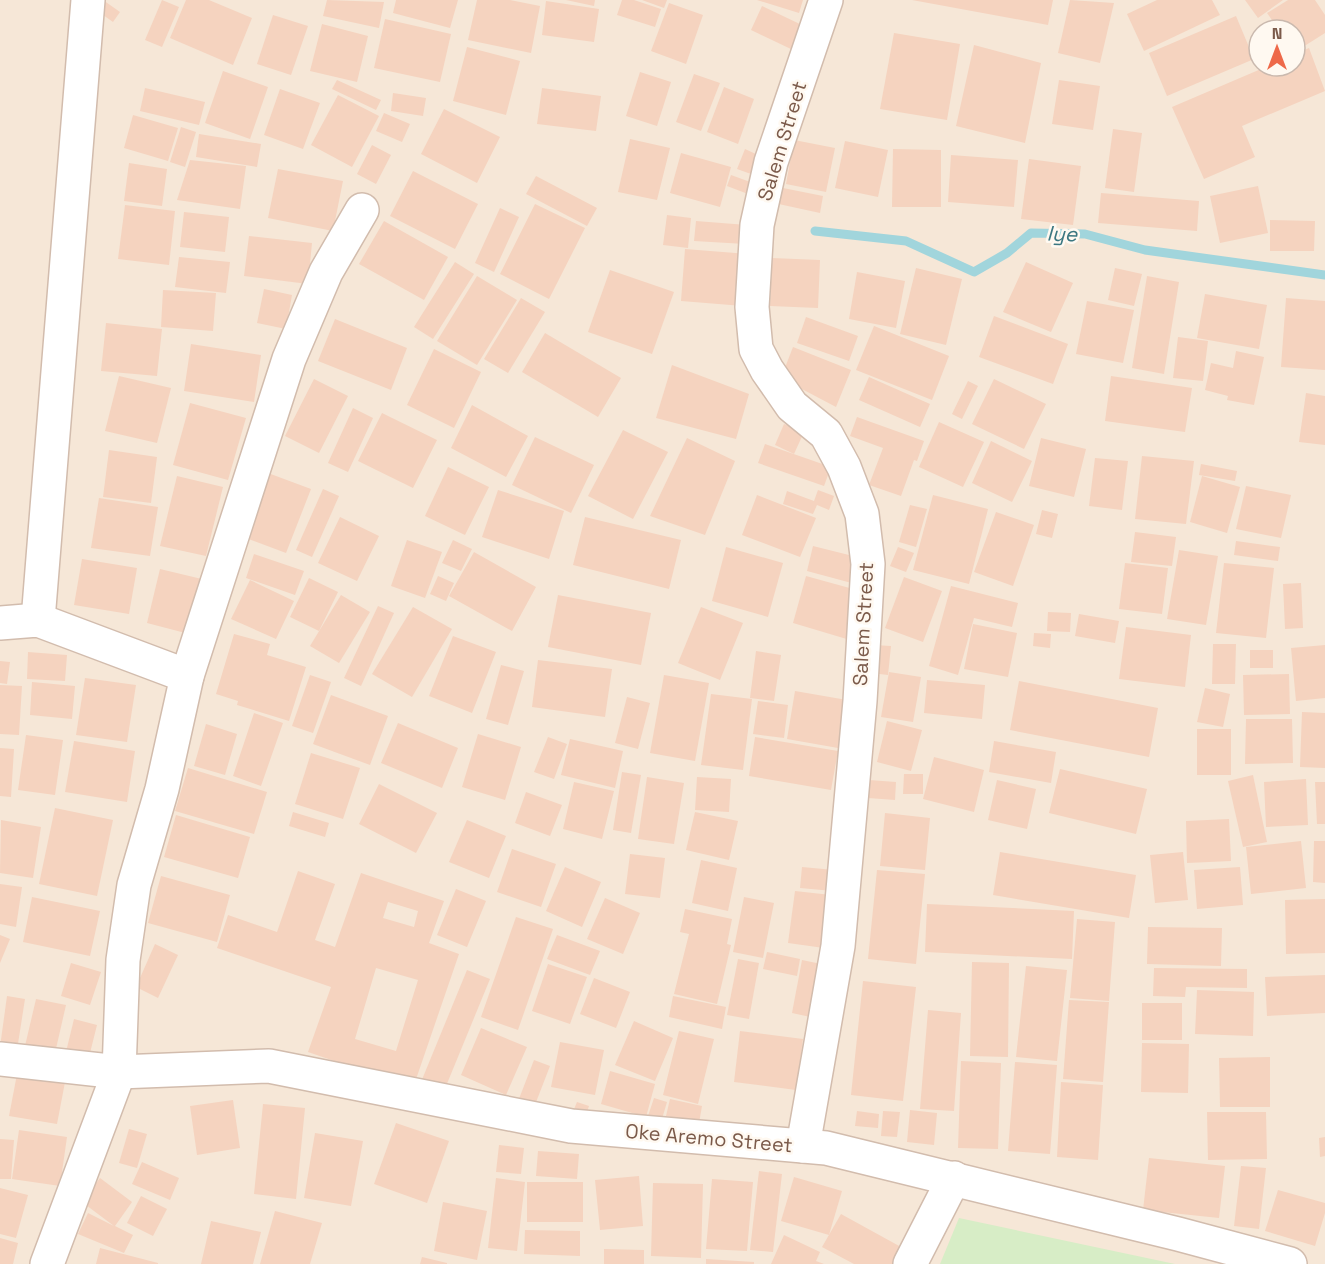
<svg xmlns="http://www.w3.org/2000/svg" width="1325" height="1264" font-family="'Space Grotesk',sans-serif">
  <rect width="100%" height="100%" fill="#fef5ea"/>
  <path fill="#f6e7d7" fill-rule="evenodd" d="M0,0H1325V1264H0ZM1259,30H1295V66H1259Z"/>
  <path fill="#d7edc6" d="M959,1218L1175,1264H940Z"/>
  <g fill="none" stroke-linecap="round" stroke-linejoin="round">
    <path stroke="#a1d5dc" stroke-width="9" d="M815,231L906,241L974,272L1007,253L1031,233L1085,234L1145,250L1325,275"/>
  </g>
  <g fill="#f5d3bf" fill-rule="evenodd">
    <path d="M103,0L120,12L113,22L96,10Z"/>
    <path d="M162,0L179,7L162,47L145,40Z"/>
    <path d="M186,0H209L252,18L233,65L170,38Z"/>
    <path d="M327,0L384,2L379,28L323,16Z"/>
    <path d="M396,0H458L450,28L393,13Z"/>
    <path d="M477,0H510L540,6L531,53L468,40Z"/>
    <path d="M566,0H595L594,6Z"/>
    <path d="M622,0H634L661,9L655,27L617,15Z"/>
    <path d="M642,0H667L664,8Z"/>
    <path d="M757,0H803L799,13Z"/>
    <path d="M912,0H1053L1048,25Z"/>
    <path d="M1070,0L1114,3L1100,63L1058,53Z"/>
    <path d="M1157,0H1212L1220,15L1144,51L1127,14Z"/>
    <path d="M1245,0H1283L1258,18Z"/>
    <path d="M1288,0H1315L1325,15V33L1295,52V30H1279L1267,13Z"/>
    <path d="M546,1L599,9L594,42L542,35Z"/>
    <path d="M669,3L703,15L686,64L651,51Z"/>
    <path d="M762,6L804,26L793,50L751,30Z"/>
    <path d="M273,15L308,26L291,75L257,64Z"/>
    <path d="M1236,16L1254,59L1167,96L1149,53Z"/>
    <path d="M385,19L451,34L440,82L374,68Z"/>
    <path d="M322,24L368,36L357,82L310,71Z"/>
    <path d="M894,33L960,44L947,120L880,109Z"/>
    <path d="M974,45L1041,63L1025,143L956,126Z"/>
    <path d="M467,47L520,61L506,115L453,101Z"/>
    <path d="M1309,48L1325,91L1242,126L1255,157L1204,179L1172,107L1268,66H1295V54Z"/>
    <path d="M223,71L268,87L250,139L205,123Z"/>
    <path d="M640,72L671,82L657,126L626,116Z"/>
    <path d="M694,74L720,83L701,131L676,122Z"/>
    <path d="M337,80L381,100L376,110L332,89Z"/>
    <path d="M1059,80L1100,86L1093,130L1052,124Z"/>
    <path d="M724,87L754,99L738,144L707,132Z"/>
    <path d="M145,88L205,102L199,125L140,111Z"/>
    <path d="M542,88L601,96L596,131L537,124Z"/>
    <path d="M280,89L320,103L303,149L264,135Z"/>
    <path d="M393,93L426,98L423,116L391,111Z"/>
    <path d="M338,95L379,116L352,167L311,145Z"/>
    <path d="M444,109L500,137L477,183L421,154Z"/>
    <path d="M384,113L410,124L402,142L376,131Z"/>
    <path d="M133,115L178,128L168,161L124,148Z"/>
    <path d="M181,127L196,132L185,167L170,162Z"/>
    <path d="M1113,129L1142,133L1134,192L1105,188Z"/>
    <path d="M199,134L261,144L257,167L196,157Z"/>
    <path d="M630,139L670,148L657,200L618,192Z"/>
    <path d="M794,140L835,148L826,192L786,184Z"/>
    <path d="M845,141L888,150L878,197L835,188Z"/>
    <path d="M372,145L391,155L376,184L357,174Z"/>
    <path d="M745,149L758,155L751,174L737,169Z"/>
    <path d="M893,149L941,150V207H892Z"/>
    <path d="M681,153L731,167L720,207L670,193Z"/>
    <path d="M951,155L1018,160L1014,207L948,202Z"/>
    <path d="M1029,159L1081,166L1073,225L1021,219Z"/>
    <path d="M190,160L246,166L240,209L177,200Z"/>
    <path d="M129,163L167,169L162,206L124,201Z"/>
    <path d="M278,169L343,181L333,231L268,218Z"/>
    <path d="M413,171L478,204L455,249L390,216Z"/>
    <path d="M731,175L753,183L748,194L727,186Z"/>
    <path d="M536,176L597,208L587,226L526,194Z"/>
    <path d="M1258,186L1268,233L1220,243L1210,196Z"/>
    <path d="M778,187L823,196L820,213L774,203Z"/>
    <path d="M1101,193L1199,201L1197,231L1098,223Z"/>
    <path d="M535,204L585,228L549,299L500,274Z"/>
    <path d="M125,205L175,211L169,265L118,259Z"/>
    <path d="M500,208L519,217L494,272L475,263Z"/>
    <path d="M184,212L229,217L225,252L180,247Z"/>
    <path d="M667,215L691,218L688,248L663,245Z"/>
    <path d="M1270,220L1315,221L1314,251H1270Z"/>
    <path d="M384,221L448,257L424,300L359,264Z"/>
    <path d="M696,221L747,225L745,244L694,241Z"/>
    <path d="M249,236L312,243L308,284L244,276Z"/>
    <path d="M685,249L748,254L743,306L681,301Z"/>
    <path d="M179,257L230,262L226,293L175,287Z"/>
    <path d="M772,258L820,260L818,308L770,306Z"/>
    <path d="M455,262L474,274L433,339L414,327Z"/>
    <path d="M1026,262L1073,283L1051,332L1003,312Z"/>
    <path d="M916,268L962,279L946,345L900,334Z"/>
    <path d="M1115,268L1142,274L1134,306L1108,300Z"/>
    <path d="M610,270L674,292L652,354L588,332Z"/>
    <path d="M857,272L905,281L896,328L849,319Z"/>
    <path d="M477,276L517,300L477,365L437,341Z"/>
    <path d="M1147,276L1179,282L1164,374L1132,368Z"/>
    <path d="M264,289L292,295L286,329L257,323Z"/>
    <path d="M163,290L216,293L213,331L161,327Z"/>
    <path d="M1205,294L1267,305L1259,349L1197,338Z"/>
    <path d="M521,298L545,312L508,373L484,359Z"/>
    <path d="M1286,298L1325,301V370L1281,367Z"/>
    <path d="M1087,301L1134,310L1123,363L1076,354Z"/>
    <path d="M994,316L1068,344L1053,384L979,357Z"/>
    <path d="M806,317L858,336L849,361L797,343Z"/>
    <path d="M335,319L407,348L391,390L318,361Z"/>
    <path d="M106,323L162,329L157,376L101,371Z"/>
    <path d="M874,326L949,356L932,400L856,370Z"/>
    <path d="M545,333L621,378L598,417L522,372Z"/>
    <path d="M1178,337L1208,341L1203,381L1173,378Z"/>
    <path d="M191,344L261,355L254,402L184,391Z"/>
    <path d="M793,347L851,370L836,407L781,378Z"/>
    <path d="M434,349L481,372L454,428L407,405Z"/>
    <path d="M1236,351L1264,357L1254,405L1227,400L1228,396L1205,390L1211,363L1233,368Z"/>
    <path d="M672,365L749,394L736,439L656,418Z"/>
    <path d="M119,376L171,388L157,443L105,431Z"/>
    <path d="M1111,376L1192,388L1185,432L1105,421Z"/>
    <path d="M869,377L930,404L920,427L859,400Z"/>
    <path d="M314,379L348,396L319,453L285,436Z"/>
    <path d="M994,379L1046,404L1024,449L972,424Z"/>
    <path d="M968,381L978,386L962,419L952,414Z"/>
    <path d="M1306,393L1325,396V445L1299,442Z"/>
    <path d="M190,403L246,418L228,480L173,465Z"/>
    <path d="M472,405L528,436L506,477L451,448Z"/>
    <path d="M353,408L373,418L348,472L328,463Z"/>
    <path d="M382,413L437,440L413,488L358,461Z"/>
    <path d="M857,417L924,441L917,461L914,460L901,496L869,485L883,448L850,436Z"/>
    <path d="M939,422L984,442L963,487L919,467Z"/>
    <path d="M784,424L804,432L794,454L775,445Z"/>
    <path d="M623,430L668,452L633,519L588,496Z"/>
    <path d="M535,437L594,465L571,513L512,485Z"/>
    <path d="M687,438L735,461L705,535L650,516Z"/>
    <path d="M1041,438L1086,449L1074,497L1029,486Z"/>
    <path d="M991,441L1032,461L1012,502L972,483Z"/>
    <path d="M765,444L831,467L824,486L758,463Z"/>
    <path d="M109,450L157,457L151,503L103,497Z"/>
    <path d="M1142,456L1194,461L1186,524L1135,519Z"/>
    <path d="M1095,458L1128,461L1122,510L1089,506Z"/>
    <path d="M1201,464L1237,471L1235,481L1199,475Z"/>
    <path d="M448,467L489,487L465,535L425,516Z"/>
    <path d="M268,473L311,489L286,553L243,537Z"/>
    <path d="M177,476L223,487L206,556L160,546Z"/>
    <path d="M1202,476L1240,487L1227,533L1190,522Z"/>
    <path d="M1246,486L1291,495L1281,538L1236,529Z"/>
    <path d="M323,489L339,496L312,557L296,550Z"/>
    <path d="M498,490L564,511L549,559L482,537Z"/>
    <path d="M818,490L834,496L829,510L817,505L813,514L783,504L787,491L814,501Z"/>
    <path d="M757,495L816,518L800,557L742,535Z"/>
    <path d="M933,495L988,509L969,584L913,570Z"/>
    <path d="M99,498L158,507L150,556L91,548Z"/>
    <path d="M910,505L927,509L916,547L899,542Z"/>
    <path d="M1042,510L1058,514L1052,538L1036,534Z"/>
    <path d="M996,512L1034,525L1013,586L974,572Z"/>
    <path d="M340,517L379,536L357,581L318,563Z"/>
    <path d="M585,517L681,540L669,589L573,565Z"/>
    <path d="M1135,532L1176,537L1172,566L1131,562Z"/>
    <path d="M407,540L442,552L425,598L391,586Z"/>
    <path d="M453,540L472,549L461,571L442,563Z"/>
    <path d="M1236,541L1280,547L1278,561L1234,555Z"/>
    <path d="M813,546L857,557L859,585L807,571Z"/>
    <path d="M726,547L783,563L768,617L712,601Z"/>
    <path d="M898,547L914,553L906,572L890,566Z"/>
    <path d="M1179,550L1218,556L1206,625L1167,619Z"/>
    <path d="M474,552L536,587L512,631L449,596Z"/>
    <path d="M254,554L304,571L295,595L246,578Z"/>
    <path d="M82,559L137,568L129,614L74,605Z"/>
    <path d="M1125,563L1168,568L1162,614L1119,609Z"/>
    <path d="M1224,563L1274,568L1266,638L1216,633Z"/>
    <path d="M160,569L206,580L193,635L147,623Z"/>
    <path d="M438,576L454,583L446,601L430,594Z"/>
    <path d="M806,576L864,592L850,640L793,623Z"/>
    <path d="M904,577L942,591L923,642L885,628Z"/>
    <path d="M309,578L338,592L319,631L290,617Z"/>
    <path d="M250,580L294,601L276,639L231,619Z"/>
    <path d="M1301,583L1303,628L1285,629L1283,584Z"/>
    <path d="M951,586L1018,603L1012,627L974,618L958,675L929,666Z"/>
    <path d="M341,595L370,612L339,663L310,646Z"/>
    <path d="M558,595L651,613L641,665L548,647Z"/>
    <path d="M378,606L394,613L361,686L344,678Z"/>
    <path d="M413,607L452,629L412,697L372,674Z"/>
    <path d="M701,607L743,623L720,680L678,663Z"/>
    <path d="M1048,612L1071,613L1070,632L1047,631Z"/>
    <path d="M1079,614L1119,621L1115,643L1075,636Z"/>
    <path d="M973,624L1017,633L1008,677L964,669Z"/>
    <path d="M1126,627L1191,635L1185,687L1119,679Z"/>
    <path d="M1034,633L1051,634L1050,648L1033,646Z"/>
    <path d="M234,634L270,644L267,655L306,667L289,721L237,705L238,701L216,694Z"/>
    <path d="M453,636L496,652L472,713L429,696Z"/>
    <path d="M1213,644H1236L1235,684H1212Z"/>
    <path d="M874,645L891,646L888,675L871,673Z"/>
    <path d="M1325,645V698L1296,701L1291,648Z"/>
    <rect x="1250" y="650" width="23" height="18"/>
    <path d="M756,651L781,655L774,701L750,698Z"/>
    <path d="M28,652L67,655L65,681L27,679Z"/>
    <path d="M538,660L612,669L605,717L532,707Z"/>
    <path d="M0,661L10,662L7,684L0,683Z"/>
    <path d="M501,665L524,671L508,725L486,719Z"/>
    <path d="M889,672L921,677L913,722L881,717Z"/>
    <path d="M1289,674L1290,714L1244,715L1243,675Z"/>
    <path d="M310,675L331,682L313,733L292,726Z"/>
    <path d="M664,675L709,683L695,761L650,753Z"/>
    <path d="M85,678L136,685L127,742L76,735Z"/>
    <path d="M927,680L985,685L982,719L924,713Z"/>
    <path d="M1019,681L1158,708L1149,757L1010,730Z"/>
    <path d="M32,682L75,686L72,719L30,715Z"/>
    <path d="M0,685L22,686L19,735L0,734Z"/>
    <path d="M1205,688L1230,694L1223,727L1197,722Z"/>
    <path d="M795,691L847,700L838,748L787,739Z"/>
    <path d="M711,694L752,699L743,770L701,765Z"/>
    <path d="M331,695L388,716L370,765L313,744Z"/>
    <path d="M627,697L650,703L638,749L615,743Z"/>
    <path d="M758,701L788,705L784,738L753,734Z"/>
    <path d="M1302,712L1325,713V768L1300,767Z"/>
    <path d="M254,713L283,723L261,786L233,776Z"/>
    <path d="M1246,719H1292L1293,763L1245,764Z"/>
    <path d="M887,721L922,730L911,771L877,762Z"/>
    <path d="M398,723L458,748L442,788L381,763Z"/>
    <path d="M206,724L237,734L225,775L194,766Z"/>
    <rect x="1197" y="729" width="34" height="46"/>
    <path d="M478,734L521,747L505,800L462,787Z"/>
    <path d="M26,735L63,740L55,795L18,790Z"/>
    <path d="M548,737L567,744L554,779L534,772Z"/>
    <path d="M755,737L838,751L831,790L749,776Z"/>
    <path d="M570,739L623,751L615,788L561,775Z"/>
    <path d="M74,741L135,751L127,802L65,792Z"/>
    <path d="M994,741L1056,752L1051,783L989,772Z"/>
    <path d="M0,748L14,749L11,797L0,796Z"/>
    <path d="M311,753L360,768L343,819L295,804Z"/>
    <path d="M934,757L984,770L974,812L923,799Z"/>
    <path d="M188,768L267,792L254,834L175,811Z"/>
    <path d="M1060,769L1147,789L1136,834L1049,813Z"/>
    <path d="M622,772L641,775L631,833L613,830Z"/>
    <path d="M904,774H923V794H903Z"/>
    <path d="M1253,775L1267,842L1243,847L1228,781Z"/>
    <path d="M647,777L684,783L674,844L638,839Z"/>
    <path d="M697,777L731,779L729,812L695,810Z"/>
    <path d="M1306,779L1308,825L1266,827L1264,782Z"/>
    <path d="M869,780L896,782L895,800L868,798Z"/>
    <path d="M997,780L1036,789L1027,829L988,820Z"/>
    <path d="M574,782L614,791L602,839L563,829Z"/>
    <path d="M1315,782H1325V824H1317Z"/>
    <path d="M379,784L437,813L416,853L359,824Z"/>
    <path d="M526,792L562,805L550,836L515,823Z"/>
    <path d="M55,808L113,820L97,896L39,884Z"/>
    <path d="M293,812L329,823L325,837L289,826Z"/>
    <path d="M695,812L738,821L729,860L686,850Z"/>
    <path d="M885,813L930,818L925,870L880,866Z"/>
    <path d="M176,815L250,837L238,878L164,857Z"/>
    <path d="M1229,819L1231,861L1187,863L1186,821Z"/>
    <path d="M1,820L41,827L33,878L0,873Z"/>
    <path d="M467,820L506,836L489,878L449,862Z"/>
    <path d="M1301,841L1306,888L1251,894L1246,847Z"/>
    <path d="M1314,841H1325V883L1313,882Z"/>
    <path d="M512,849L556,864L541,907L497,892Z"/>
    <path d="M1000,852L1136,875L1129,918L993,895Z"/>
    <path d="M1183,852L1188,900L1155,903L1150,855Z"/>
    <path d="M630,854L665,858L660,898L625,894Z"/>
    <path d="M701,860L737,868L728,911L692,903Z"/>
    <path d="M565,867L601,882L582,927L546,911Z"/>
    <path d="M802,867L834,870L833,891L800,888Z"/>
    <path d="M1240,867L1243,905L1197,909L1194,870Z"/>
    <path d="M877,870L925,874L916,964L868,959Z"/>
    <path d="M298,871L335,884L315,940L335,947L361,873L444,901L429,943L459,954L413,1088L308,1052L331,987L217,948L228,915L277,932ZM388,902L418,911L414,927L383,918ZM376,968L418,980L396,1051L355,1039Z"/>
    <path d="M161,876L230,895L217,942L148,923Z"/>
    <path d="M0,884L22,887L16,927L0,924Z"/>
    <path d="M456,889L486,901L467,947L437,935Z"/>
    <path d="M795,891L831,895L824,948L788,943Z"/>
    <path d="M32,897L100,911L90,956L23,942Z"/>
    <path d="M744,897L774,903L763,958L733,952Z"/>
    <path d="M605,898L640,913L623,954L587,939Z"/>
    <path d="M1325,899V953L1286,954L1285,900Z"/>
    <path d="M927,904L1074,911L1072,959L925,952Z"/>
    <path d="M685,909L732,919L727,944L731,945L717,1004L674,994L689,934L680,932Z"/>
    <path d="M516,917L553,929L518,1030L481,1017Z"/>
    <path d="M1077,919L1115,922L1109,1001L1070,998Z"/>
    <path d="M1148,927L1222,928L1221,966L1147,964Z"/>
    <path d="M0,935L10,939L0,963Z"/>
    <path d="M557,935L600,951L590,975L547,959Z"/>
    <path d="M155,944L178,955L158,998L136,987Z"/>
    <path d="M767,952L800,959L797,976L763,969Z"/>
    <path d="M738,959L759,963L749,1019L727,1015Z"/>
    <path d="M802,960L826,965L815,1018L792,1013Z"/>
    <path d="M972,962L1009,963L1008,1057L970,1056Z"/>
    <path d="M71,963L101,972L90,1005L61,996Z"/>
    <path d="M548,964L587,977L570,1024L532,1011Z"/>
    <path d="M1026,966L1067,970L1057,1061L1016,1057Z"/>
    <path d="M1154,968L1247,969V988L1186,987L1185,997L1153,996Z"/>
    <path d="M467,970L490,979L444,1091L421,1082Z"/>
    <path d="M1325,975V1013L1267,1016L1265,977Z"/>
    <path d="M594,978L630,992L616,1028L580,1014Z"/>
    <path d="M863,981L916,987L903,1101L851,1095Z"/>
    <path d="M1197,990L1254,992L1253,1036L1195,1034Z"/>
    <path d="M7,996L25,999L17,1050L0,1047Z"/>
    <path d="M673,996L726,1007L722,1029L669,1017Z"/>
    <path d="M36,999L66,1005L55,1053L25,1046Z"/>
    <path d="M1069,1000L1109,1002L1103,1082L1063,1079Z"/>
    <rect x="1142" y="1003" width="40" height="37"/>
    <path d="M928,1010L961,1013L954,1111L920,1109Z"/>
    <path d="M74,1019L97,1025L88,1061L65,1056Z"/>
    <path d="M634,1021L673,1038L655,1081L615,1065Z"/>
    <path d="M481,1028L527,1047L506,1095L461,1075Z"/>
    <path d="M679,1031L714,1039L698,1104L663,1095Z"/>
    <path d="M740,1031L803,1039L796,1090L734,1082Z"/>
    <path d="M560,1042L604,1050L595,1095L551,1087Z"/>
    <path d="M1142,1043L1189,1044L1188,1093L1141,1092Z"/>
    <path d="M1270,1057V1107H1220L1219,1058Z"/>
    <path d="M534,1060L550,1066L533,1110L517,1104Z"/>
    <path d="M961,1061L1001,1063L998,1149L958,1148Z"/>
    <path d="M1015,1062L1057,1065L1050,1154L1008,1151Z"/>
    <path d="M18,1069L66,1077L57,1124L9,1116Z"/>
    <path d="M610,1071L655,1084L646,1117L601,1104Z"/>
    <path d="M1061,1082L1103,1085L1098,1160L1057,1157Z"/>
    <path d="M654,1098L667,1102L659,1129L645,1125Z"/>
    <path d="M670,1099L702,1106L699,1123L666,1116Z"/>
    <path d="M233,1100L240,1148L197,1155L190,1106Z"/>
    <path d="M577,1102L589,1106L585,1118L572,1114Z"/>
    <path d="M263,1104L305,1108L296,1199L254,1194Z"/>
    <path d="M910,1110L937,1113L934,1145L907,1142Z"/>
    <path d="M857,1111L879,1114L878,1128L855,1126Z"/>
    <path d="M883,1111L900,1112L897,1137L881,1136Z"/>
    <path d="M1207,1112H1266L1267,1159L1208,1160Z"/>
    <path d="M396,1123L449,1141L427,1203L374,1184Z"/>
    <path d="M129,1129L147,1134L137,1168L119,1163Z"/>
    <path d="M19,1130L67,1137L60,1186L12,1179Z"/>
    <path d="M315,1133L363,1141L351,1206L304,1198Z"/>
    <path d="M1325,1137V1156L1320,1157L1319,1138Z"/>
    <path d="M0,1139L14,1140L11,1179H0Z"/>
    <path d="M499,1145L524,1148L521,1174L496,1172Z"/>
    <path d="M538,1151L579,1154L577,1179L536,1176Z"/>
    <path d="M1149,1158L1225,1166L1219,1218L1143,1210Z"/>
    <path d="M142,1162L179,1178L170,1200L132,1184Z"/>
    <path d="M1241,1166L1266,1168L1259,1229L1234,1226Z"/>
    <path d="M759,1171L782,1174L773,1252L750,1250Z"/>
    <path d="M639,1176L643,1226L600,1230L595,1180Z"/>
    <path d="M794,1177L842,1191L829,1235L781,1221Z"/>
    <path d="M100,1178L132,1202L115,1226L133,1235L124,1253L78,1234L88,1213L114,1226L82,1202Z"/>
    <path d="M496,1178L525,1182L517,1251L488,1248Z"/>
    <path d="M712,1179L753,1182L747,1251L706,1249Z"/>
    <rect x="527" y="1182" width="56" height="40"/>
    <path d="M653,1183L703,1184L701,1258L651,1256Z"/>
    <path d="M0,1188L28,1195L16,1238L0,1234Z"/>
    <path d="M1278,1190L1325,1203V1213L1315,1246L1265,1231Z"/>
    <path d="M141,1196L167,1209L153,1236L127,1223Z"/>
    <path d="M443,1202L487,1211L477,1260L434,1251Z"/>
    <path d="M275,1211L322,1223L310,1264H260Z"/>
    <path d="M841,1214L901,1247L892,1264H854L822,1247Z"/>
    <path d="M211,1221L261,1232L253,1264H201Z"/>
    <path d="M525,1230L580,1231V1256L524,1254Z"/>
    <path d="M784,1235L820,1252L816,1261L824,1264H771Z"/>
    <path d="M0,1238L18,1243L13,1264H0Z"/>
    <path d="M100,1248L158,1263V1264H96Z"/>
    <path d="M604,1249L644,1250V1264H604Z"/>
    <path d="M422,1257L447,1263V1264H420Z"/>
    <path d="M706,1259L754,1262V1264H706Z"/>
  </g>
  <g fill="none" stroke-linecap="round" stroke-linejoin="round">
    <defs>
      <g id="minor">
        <path d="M38,620L88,0"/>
        <path d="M0,623L38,620L187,676L162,789L134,885L123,960L119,1072L47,1264"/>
        <path d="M187,676L289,359L326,272L362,210"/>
        <path d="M0,1059L119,1072L269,1066L571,1126L826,1148L1178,1234L1290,1264"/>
        <path d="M803,1146L838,946L860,701L868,564L862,514L844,467L826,434L792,406L767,370L756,349L752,307L757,225L771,162L826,0"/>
        <path d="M910,1264L954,1178"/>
      </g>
    </defs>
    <use href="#minor" stroke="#d2bcad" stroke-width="36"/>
    <use href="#minor" stroke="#fff" stroke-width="33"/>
  </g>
  <g text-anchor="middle" stroke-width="5" stroke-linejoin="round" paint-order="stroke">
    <g font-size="20" fill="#7b5a4a" stroke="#fff9f1">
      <text transform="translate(782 141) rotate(-73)" y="7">Salem Street</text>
      <text transform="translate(863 624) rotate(-87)" y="7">Salem Street</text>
      <text transform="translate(709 1138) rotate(5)" y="7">Oke Aremo Street</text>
    </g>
    <g font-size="21" font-style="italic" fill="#3c7781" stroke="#fff9f1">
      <text transform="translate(1062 234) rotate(2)" y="7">Iye</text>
    </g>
  </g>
  <g transform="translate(1277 48)"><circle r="28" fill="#fff9f1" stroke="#cab9ae" stroke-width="1.5"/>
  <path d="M0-4.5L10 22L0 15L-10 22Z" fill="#ee6949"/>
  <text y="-9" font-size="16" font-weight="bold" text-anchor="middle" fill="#7b5a4a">N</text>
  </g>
</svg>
